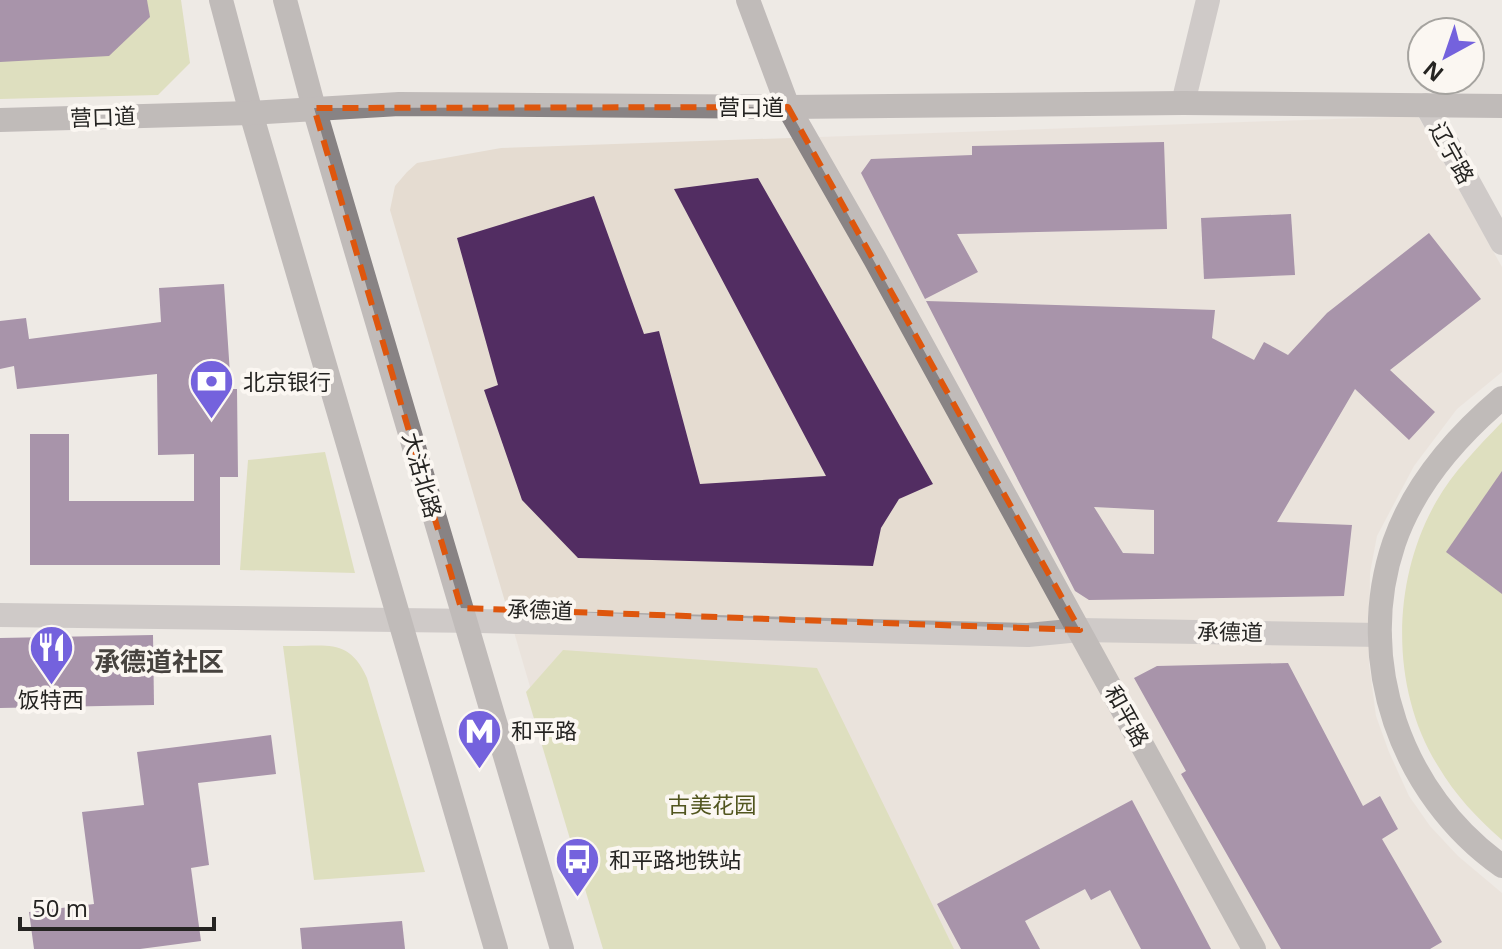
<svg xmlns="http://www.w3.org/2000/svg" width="1502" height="949" font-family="'Open Sans','Noto Sans SC',sans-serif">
  <rect width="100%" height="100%" fill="#eeeae5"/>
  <path fill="#e5dcd1" d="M1418,116L1502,267V372L1457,409L1414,466L1377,536L1370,573L1369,663L1376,716L1389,752L1409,796L1430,826L1458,856L1502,893V949H607L390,210L395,186L407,172L417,163L501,148Z"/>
  <g fill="#cbd290">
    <path d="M0,0H181L190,63L158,95L0,99Z"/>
    <path d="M1502,422V840C1477,818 1455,795 1438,766C1390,689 1391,581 1436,502C1453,472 1478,447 1502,422Z"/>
    <path d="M325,452L355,573L240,570L248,460Z"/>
    <path d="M283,646C324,647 349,636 367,678L425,872L314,880Z"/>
    <path d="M563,650L817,668L954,949H603L526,692Z"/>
  </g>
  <g fill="#522d62" fill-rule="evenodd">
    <path d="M0,0H147L150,17L109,56L0,62Z"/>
    <path d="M1164,142L1167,229L957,234L978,272L925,299L861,173L871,159L972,155V146Z"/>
    <path d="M758,178L933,484L899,499L881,528L873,566L578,558L522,500L484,390L498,385L457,238L594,196L644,334L659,331L700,484L826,476L674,189Z"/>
    <path d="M1291,214L1295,275L1204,279L1201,218Z"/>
    <path d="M1429,233L1481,299L1390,370L1435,412L1409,440L1355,389L1277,522L1352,525L1344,596L1089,600L1075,591L926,301L1215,310L1212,338L1254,360L1264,342L1288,355L1327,313ZM1094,507L1154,510V554L1123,553Z"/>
    <path d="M224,284L231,389H237L238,477H220V565H30V434H69V501H194V454L158,455L157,374L17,389L14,366L0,369V321L26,318L29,339L161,322L159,288Z"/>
    <path d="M1502,471V594L1446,552Z"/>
    <path d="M153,635L154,705L0,708V638Z"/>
    <path d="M1288,663L1363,806L1380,796L1398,829L1382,839L1442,942L1430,949H1281L1181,774L1186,771L1134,678L1157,666Z"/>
    <path d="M271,735L276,774L198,783L209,865L191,868L201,941L140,949H34L29,912L94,904L82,812L144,805L137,752Z"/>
    <path d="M1132,800L1211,949H1141L1110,890L1091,900L1085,889L1025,921L1040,949H961L937,904Z"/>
    <path d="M402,921L405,949H302L300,928Z"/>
  </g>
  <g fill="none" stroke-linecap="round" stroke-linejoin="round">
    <g stroke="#a8a5a5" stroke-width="24">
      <path d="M1183,103L1208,0"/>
      <path d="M1426,105L1502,243"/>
      <path d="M0,615L479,621L1028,635L1080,630L1380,635"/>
    </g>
    <g stroke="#888384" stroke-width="24">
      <path d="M221,0L251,113L496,949"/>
      <path d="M285,0L314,108L562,949"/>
      <path d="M748,0L788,107L875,259L1254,949"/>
      <path d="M0,120L251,113L399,104L788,107L1183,103L1502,106"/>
      <path d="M1502,398C1456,437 1414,485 1394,543C1354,661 1401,795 1502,866"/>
    </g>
  </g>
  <path d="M0 0H1502V949H0ZM788,107L1080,630L461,608L314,108Z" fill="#eeeae5" fill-opacity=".55" fill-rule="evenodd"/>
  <path fill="none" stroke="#de560d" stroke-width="6" stroke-dasharray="16 10" stroke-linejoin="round" d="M788,107L1080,630L461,608L314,108Z"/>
  <defs>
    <symbol id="bank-pin" viewBox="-11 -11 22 30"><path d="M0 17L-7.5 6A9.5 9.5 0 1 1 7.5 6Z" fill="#7462dd" stroke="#fbf7f2"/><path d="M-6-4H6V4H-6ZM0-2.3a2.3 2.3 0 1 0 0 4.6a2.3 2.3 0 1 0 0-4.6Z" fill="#fff"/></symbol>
    <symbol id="restaurant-pin" viewBox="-11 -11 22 30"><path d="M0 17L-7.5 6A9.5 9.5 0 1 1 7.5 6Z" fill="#7462dd" stroke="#fbf7f2"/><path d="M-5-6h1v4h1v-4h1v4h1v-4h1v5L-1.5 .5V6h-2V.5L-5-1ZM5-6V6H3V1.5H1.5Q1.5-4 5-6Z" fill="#fff"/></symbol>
    <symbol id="metro-pin" viewBox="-11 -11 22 30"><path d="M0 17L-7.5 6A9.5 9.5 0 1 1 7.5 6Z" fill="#7462dd" stroke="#fbf7f2"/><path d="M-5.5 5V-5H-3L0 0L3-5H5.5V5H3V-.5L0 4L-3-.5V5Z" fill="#fff"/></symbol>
    <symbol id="bus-pin" viewBox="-11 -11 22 30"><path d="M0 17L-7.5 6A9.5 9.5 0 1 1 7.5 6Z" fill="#7462dd" stroke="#fbf7f2"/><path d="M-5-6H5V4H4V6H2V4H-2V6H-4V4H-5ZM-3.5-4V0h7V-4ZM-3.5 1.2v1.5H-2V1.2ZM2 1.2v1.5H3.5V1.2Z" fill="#fff"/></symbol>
  </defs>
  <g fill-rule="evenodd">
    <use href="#bank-pin" x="186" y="356" width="51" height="69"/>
    <use href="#restaurant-pin" x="26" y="622" width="51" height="69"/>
    <use href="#metro-pin" x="454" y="706" width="51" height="69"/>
    <use href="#bus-pin" x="552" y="834" width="51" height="69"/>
  </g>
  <g text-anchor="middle" stroke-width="8" stroke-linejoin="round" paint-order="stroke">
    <g font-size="22" fill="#252422" stroke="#fbf7f2">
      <text x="751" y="115">营口道</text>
      <text transform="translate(103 117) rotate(-2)" y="8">营口道</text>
      <text transform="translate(1452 153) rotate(61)" y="8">辽宁路</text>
      <text transform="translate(422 475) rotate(74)" y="8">大沽北路</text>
      <text transform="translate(540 610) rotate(2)" y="8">承德道</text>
      <text transform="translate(1230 632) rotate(1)" y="8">承德道</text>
      <text transform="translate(1127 716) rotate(61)" y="8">和平路</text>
    </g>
    <g font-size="22" fill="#252422" stroke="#fbf7f2" text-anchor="start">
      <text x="243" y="390">北京银行</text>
      <text x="51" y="708" text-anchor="middle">饭特西</text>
      <text x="511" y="739">和平路</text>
      <text x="609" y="868">和平路地铁站</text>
    </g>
    <g font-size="22" fill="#51551e" stroke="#fbf7f2">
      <text x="712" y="813">古美花园</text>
    </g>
    <g font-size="26" font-weight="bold" fill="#47433f" stroke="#fbf7f2">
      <text x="159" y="671">承德道社区</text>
    </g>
  </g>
  <g transform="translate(1446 56) rotate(220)"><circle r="38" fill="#fbf7f2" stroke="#a5a39f" stroke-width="2"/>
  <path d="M0-6L14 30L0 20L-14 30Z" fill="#7462dd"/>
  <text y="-12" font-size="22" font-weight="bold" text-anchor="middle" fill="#252422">N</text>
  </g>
  <path d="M20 917v12h194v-12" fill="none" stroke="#252422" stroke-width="4"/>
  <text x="32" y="917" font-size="24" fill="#252422" stroke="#fbf7f2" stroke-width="6" paint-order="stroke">50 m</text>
</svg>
